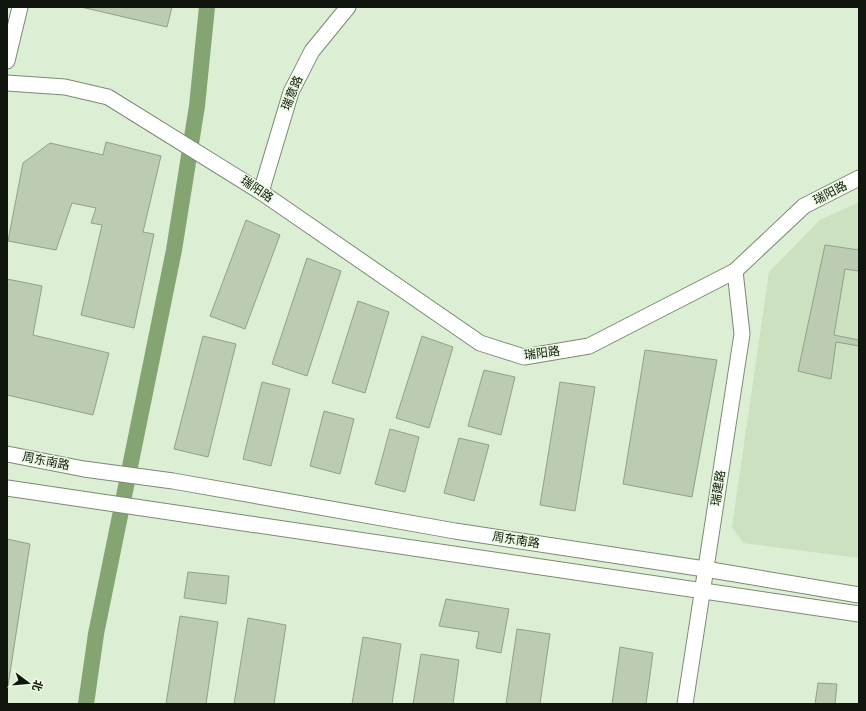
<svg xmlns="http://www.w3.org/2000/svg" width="866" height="711" font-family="'Work Sans','Noto Sans SC',sans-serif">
  <rect width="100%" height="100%" fill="#dceed3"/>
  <path fill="#cce1c0" d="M859,202V558L743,543L732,527L769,272L820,220Z"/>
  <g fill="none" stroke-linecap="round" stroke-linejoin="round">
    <path stroke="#84a472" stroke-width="16" d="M86,704L96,634L174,250L197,106L207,7"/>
  </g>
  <g fill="#bbccb3" stroke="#92a189">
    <path d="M81,7H172L167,27Z"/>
    <path d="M106,142L161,156L143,232L154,234L134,328L81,315L102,225L91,223L96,208L72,203L56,250L8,241L23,163L50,143L103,155Z"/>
    <path d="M246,220L280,235L245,329L210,316Z"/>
    <path d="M825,245L859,250V271L845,269L834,335L859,340V346L836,342L831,379L798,371Z"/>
    <path d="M307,258L341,271L307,376L272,364Z"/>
    <path d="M7,279L42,286L33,335L109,353L93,415L7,395Z"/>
    <path d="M358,301L389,312L365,393L332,383Z"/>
    <path d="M203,336L236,344L208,457L174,449Z"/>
    <path d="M422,336L453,347L429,428L396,418Z"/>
    <path d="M645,350L717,360L692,497L623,484Z"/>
    <path d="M484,370L515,377L501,435L468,426Z"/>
    <path d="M262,382L290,389L271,466L243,459Z"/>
    <path d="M560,382L595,387L575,511L540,505Z"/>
    <path d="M324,411L354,419L340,474L310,466Z"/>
    <path d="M390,429L419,437L405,492L375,484Z"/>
    <path d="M459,438L489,445L474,501L444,493Z"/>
    <path d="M7,539L30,544L7,692Z"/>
    <path d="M188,572L229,576L226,604L184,598Z"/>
    <path d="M446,599L509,609L501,653L476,648L479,632L439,626Z"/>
    <path d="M180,616L218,622L206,704H166Z"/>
    <path d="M248,618L286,625L274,704H234Z"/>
    <path d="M517,629L550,634L540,704H506Z"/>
    <path d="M363,637L401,644L392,704H352Z"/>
    <path d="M620,647L653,653L646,704H612Z"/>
    <path d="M421,654L459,660L453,704H413Z"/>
    <path d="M818,683L837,684L835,704H815Z"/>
  </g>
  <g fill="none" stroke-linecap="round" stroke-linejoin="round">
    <defs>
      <g id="minor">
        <path d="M7,61L20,7"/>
        <path d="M7,83L65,87L108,97L261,192L480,343L524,357L589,346L735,271L804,206L859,178"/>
        <path d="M261,192L291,92L312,51L348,7"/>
        <path d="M7,454L84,469L173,481L455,531L705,569L859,595"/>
        <path d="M7,488L859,614"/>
        <path d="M685,704L742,334L735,271"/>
      </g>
    </defs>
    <use href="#minor" stroke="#7b8a73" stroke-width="17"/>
    <use href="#minor" stroke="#fff" stroke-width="15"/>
  </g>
  <g text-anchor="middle" stroke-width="3" stroke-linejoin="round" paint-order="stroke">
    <g font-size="12" fill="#10160d" stroke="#eafbe1">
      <text transform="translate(292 93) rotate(-67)" y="4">瑞意路</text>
      <text transform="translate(257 189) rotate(34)" y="4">瑞阳路</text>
      <text transform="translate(830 193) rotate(-27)" y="4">瑞阳路</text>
      <text transform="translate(542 353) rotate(-7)" y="4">瑞阳路</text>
      <text transform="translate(46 461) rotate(11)" y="4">周东南路</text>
      <text transform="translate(718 488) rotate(-81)" y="4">瑞建路</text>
      <text transform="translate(516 540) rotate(9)" y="4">周东南路</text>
    </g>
  </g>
  <rect width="866" height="711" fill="none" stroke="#10160d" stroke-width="16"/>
  <g transform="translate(28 683) rotate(106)" stroke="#eafbe1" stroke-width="3" paint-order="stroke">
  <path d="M0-3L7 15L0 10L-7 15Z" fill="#10160d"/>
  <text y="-6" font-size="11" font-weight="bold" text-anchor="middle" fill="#10160d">北</text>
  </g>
</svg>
